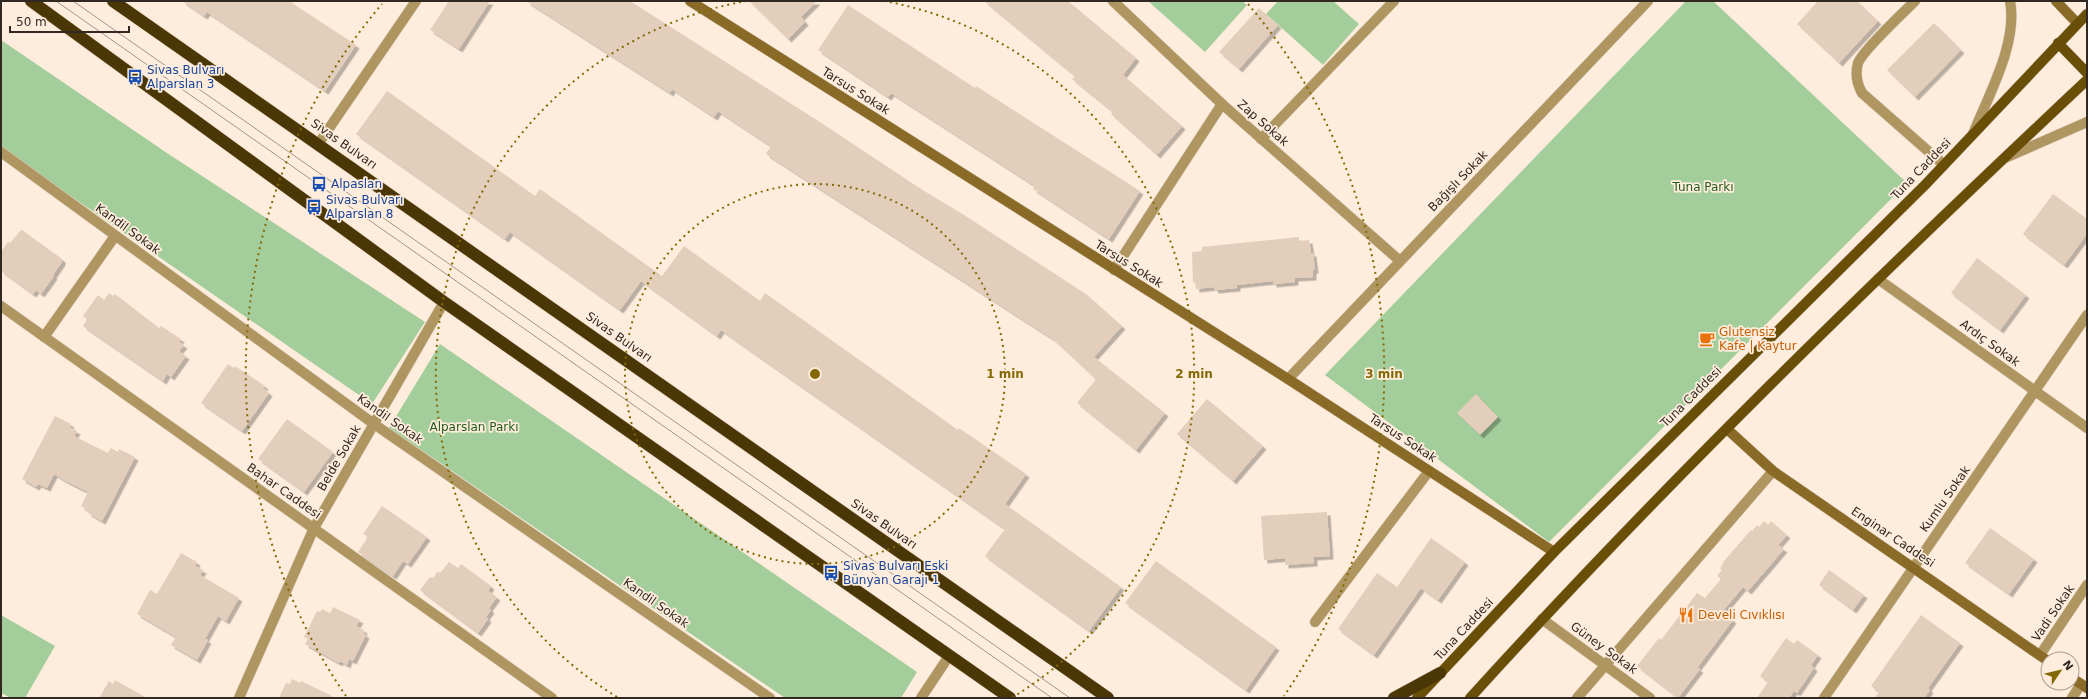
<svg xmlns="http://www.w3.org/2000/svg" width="2088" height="699" font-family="'DejaVu Sans',sans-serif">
  <defs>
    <filter id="shadow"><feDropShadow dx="3.5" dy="3.5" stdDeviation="0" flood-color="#0004"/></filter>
  </defs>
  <rect width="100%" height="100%" fill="#feeddd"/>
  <g fill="#a4cd9c">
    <path d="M1148,1H1242L1247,5L1205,52Z"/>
    <path d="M1278,1H1333L1359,24L1323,65L1266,14Z"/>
    <path d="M1686,1H1713L1907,183L1549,542L1325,375Z"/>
    <path d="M1,40L167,153L425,322L372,404L1,148Z"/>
    <path d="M440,344L917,672L901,698H785L389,428Z"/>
    <path d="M1,615L55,646L25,698H11L1,693Z"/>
  </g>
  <g fill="#e3cdbb" filter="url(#shadow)">
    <path d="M182,1H289L356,45L325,91L207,12L204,16Z"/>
    <path d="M449,1H490L459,49L430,30Z"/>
    <path d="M526,1H630L826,126L921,189L964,215L1086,294L1122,326L1094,357L1165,413L1136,450L1077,403L1096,379L1053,339L766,154L771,146L718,111L714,117L672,89L670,93Z"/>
    <path d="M749,1H817L801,17L805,22L788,39Z"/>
    <path d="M984,1H1068L1136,58L1123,75L1182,126L1157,155L1111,114L1113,112L1072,79L1075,76Z"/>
    <path d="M1818,1H1857L1878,21L1839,63L1797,24Z"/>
    <path d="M848,5L975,88L976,86L1140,191L1109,239L1033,189L1035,186L891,93L888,97L818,50Z"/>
    <path d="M1259,8L1278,25L1239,69L1219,52Z"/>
    <path d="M1934,23L1961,50L1915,97L1887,70Z"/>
    <path d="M387,91L535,196L540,189L662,276L684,246L760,301L765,293L958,430L959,428L1026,474L1005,504L1121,587L1089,631L985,556L1005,529L721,330L717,336L641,281L620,310L510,232L505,239L356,134Z"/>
    <path d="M2053,194L2087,219V234L2064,265L2023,234Z"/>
    <path d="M22,230L62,259V262L53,275L54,276L41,294L36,290L33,294L1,271V252L8,242L10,243L20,231Z"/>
    <path d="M1299,237V241L1309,240L1311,253H1313L1315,270H1313V277L1295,278V282L1273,284V281L1237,285V288L1215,290L1214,287L1196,289L1195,282L1193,283L1192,252L1202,251V247Z"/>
    <path d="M1977,258L2026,295L2000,330L1951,293Z"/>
    <path d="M109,293L113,296L115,294L159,328L161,326L181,339L179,342L184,345L179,351L186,356L171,377L167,374L163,381L83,326L87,319L83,316L98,295L104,300Z"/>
    <path d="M228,364L234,368L235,366L265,386L263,388L269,393L242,431L201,403Z"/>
    <path d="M1476,394L1498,417L1480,435L1457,413Z"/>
    <path d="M1207,399L1263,446L1233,481L1177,434Z"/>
    <path d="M55,416L71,424L69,427L77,431L74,436L108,453L111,448L118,452L119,449L135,457L102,521L88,513L89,511L81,506L88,492L66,481L54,474L47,488L38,484L36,487L22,479Z"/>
    <path d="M287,419L333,452L304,492L258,459Z"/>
    <path d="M382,506L427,537L408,564L403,561L393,576L358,552L368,537L363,534Z"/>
    <path d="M1327,512L1330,556L1314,557V563L1285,565V558L1264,560L1261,516Z"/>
    <path d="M1764,521L1768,525L1771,521L1787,535L1778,545L1784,549L1748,591L1743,587L1722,612L1733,620L1697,668L1700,669L1678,698L1637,666L1659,638L1661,640L1697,593L1705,598L1721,579L1717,576L1722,570L1720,569L1724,561L1751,530L1752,531L1757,525L1759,527Z"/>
    <path d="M1990,528L2034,559L2009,594L1965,563Z"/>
    <path d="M1431,538L1465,562L1438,600L1421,588L1374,655L1338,629L1377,573L1397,587Z"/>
    <path d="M181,553L197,562L195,566L203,570L200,575L239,598L226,621L218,616L205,639L208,640L197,660L171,645L176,637L137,614L150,590L157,594Z"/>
    <path d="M1156,561L1276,647L1246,690L1125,603Z"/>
    <path d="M449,562L458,568L461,564L491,586L488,591L497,597L489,608L491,610L486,617L488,619L478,633L420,590L430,577L433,578L438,571L440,573Z"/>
    <path d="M1829,570L1864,595L1853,610L1819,585Z"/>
    <path d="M333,607L360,620L356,626L364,630L363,633L366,635L353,661L349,659L347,665L340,661L339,663L305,644L308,639L304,637L317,611L320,612L322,609L330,613Z"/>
    <path d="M1921,615L1960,643L1928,688L1930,690L1924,698H1874L1879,692L1871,686Z"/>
    <path d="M1786,638L1794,644L1797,640L1818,655L1811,665L1814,668L1797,693L1794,691L1789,698H1757L1768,682L1760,676Z"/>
    <path d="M292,679L300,683L301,681L336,698H279L286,683L290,684Z"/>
    <path d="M115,680L147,698H99L109,681L113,684Z"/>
  </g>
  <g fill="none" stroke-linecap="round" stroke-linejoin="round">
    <defs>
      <g id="street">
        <path d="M1113,1L1222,104L1400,261"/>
        <path d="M1915,1C1903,13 1863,50 1858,63C1855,74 1857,84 1862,93L1944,165"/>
        <path d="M1973,134C1989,94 2018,43 2010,1"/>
        <path d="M1261,139L1394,1"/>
        <path d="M319,143L416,1"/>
        <path d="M1,152L374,424L770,698"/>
        <path d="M2005,158L2087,122"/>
        <path d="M1114,270L1222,104"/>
        <path d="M1878,279L2087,428"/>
        <path d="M1,306L552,698"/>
        <path d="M44,337L115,236"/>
        <path d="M1288,379L1648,1"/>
        <path d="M1542,619L1650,698"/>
        <path d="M1315,622L1429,471"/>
        <path d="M2040,655L2087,585"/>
        <path d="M239,698L314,528L444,302"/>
        <path d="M921,698L949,656"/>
        <path d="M1577,698L1773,471"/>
        <path d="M1824,698L2087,315"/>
        <path d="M2072,698L2081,684"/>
      </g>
      <g id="secondary">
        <path d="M690,1L1288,379L1554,552"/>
        <path d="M2056,1L2077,23"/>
        <path d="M1727,429L1773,471L2048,661"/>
        <path d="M2072,678L2087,688"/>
      </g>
      <g id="primary">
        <path d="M2058,43L2087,73"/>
        <path d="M1417,698L1554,552L1925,185L2087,14"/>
        <path d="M1470,698C1666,482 1875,279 2087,80"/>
      </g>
      <g id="highway">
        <path d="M31,1L444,302L1010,698"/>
        <path d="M113,1L1108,698"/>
        <path d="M1394,698L1440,673"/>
      </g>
    </defs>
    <use href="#street" stroke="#d9cabb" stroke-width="11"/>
    <use href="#secondary" stroke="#d9cabb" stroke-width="11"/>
    <use href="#primary" stroke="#d9cabb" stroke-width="11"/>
    <use href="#highway" stroke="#d9cabb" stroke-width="13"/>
    <use href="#street" stroke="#af9661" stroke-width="10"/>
    <use href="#secondary" stroke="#896b27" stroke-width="10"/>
    <use href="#primary" stroke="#694e08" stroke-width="10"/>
    <use href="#highway" stroke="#4b3705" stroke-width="12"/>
    <g stroke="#a19488" stroke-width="1">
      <path d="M56,1L1052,698"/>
      <path d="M73,1L1070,698"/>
    </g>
  </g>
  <g fill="none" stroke="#836903" stroke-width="2" stroke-dasharray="2 4">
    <circle cx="815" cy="374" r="190"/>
    <path d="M617 697A379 379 0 0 1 746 1M884 1A379 379 0 0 1 1013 697"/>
    <path d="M346 696A569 569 0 0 1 382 4M1248 4A569 569 0 0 1 1284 696"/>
  </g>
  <defs>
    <symbol id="bus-bare" viewBox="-9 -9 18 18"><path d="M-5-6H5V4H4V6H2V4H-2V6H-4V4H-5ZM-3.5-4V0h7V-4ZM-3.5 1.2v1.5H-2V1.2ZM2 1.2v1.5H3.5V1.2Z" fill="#1a4fb4" stroke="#feeddd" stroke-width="2.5" paint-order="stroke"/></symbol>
    <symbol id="cafe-bare" viewBox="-9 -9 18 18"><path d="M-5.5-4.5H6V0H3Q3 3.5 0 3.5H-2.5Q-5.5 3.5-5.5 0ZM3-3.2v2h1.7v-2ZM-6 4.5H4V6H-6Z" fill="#e8710a" stroke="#feeddd" stroke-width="2.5" paint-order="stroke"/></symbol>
    <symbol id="restaurant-bare" viewBox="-9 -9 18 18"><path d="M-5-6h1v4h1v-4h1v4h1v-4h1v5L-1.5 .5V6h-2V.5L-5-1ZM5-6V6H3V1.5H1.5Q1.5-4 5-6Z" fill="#e8710a" stroke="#feeddd" stroke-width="2.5" paint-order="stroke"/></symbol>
  </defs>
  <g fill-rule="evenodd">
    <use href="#bus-bare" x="124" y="66" width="22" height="22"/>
    <use href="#bus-bare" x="308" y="173" width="22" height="22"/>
    <use href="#bus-bare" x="303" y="196" width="22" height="22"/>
    <use href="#cafe-bare" x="1696" y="328" width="22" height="22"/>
    <use href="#bus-bare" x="820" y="562" width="22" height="22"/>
    <use href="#restaurant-bare" x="1675" y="604" width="22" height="22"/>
  </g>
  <g text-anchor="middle" stroke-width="3.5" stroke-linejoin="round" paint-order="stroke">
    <g font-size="12" fill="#164399" stroke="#feeddd" text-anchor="start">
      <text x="147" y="74">Sivas Bulvarı<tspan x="147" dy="14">Alparslan 3</tspan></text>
      <text x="331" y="188">Alpaslan</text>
      <text x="326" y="204">Sivas Bulvarı<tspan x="326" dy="14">Alparslan 8</tspan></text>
      <text x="843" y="570">Sivas Bulvarı Eski<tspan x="843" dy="14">Bünyan Garajı 1</tspan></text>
    </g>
    <g font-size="12" fill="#302821" stroke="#feeddd">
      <text transform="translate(856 91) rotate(32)" y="4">Tarsus Sokak</text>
      <text transform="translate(1263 123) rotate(41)" y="4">Zap Sokak</text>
      <text transform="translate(344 144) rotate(35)" y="4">Sivas Bulvarı</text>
      <text transform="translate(1921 169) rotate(-46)" y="4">Tuna Caddesi</text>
      <text transform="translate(1458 181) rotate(-46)" y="4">Bağışlı Sokak</text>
      <text transform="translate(128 229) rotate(36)" y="4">Kandil Sokak</text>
      <text transform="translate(1129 264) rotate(32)" y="4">Tarsus Sokak</text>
      <text transform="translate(619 337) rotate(35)" y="4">Sivas Bulvarı</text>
      <text transform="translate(1990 343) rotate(36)" y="4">Ardıç Sokak</text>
      <text transform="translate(1691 397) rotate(-45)" y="4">Tuna Caddesi</text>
      <text transform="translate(390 419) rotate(35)" y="4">Kandil Sokak</text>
      <text transform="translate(1403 438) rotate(33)" y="4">Tarsus Sokak</text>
      <text transform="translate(339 458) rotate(-60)" y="4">Belde Sokak</text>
      <text transform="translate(284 491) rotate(35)" y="4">Bahar Caddesi</text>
      <text transform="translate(1945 499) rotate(-55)" y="4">Kumlu Sokak</text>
      <text transform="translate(884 524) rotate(35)" y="4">Sivas Bulvarı</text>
      <text transform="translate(1893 537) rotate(34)" y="4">Enginar Caddesi</text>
      <text transform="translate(656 603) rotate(35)" y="4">Kandil Sokak</text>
      <text transform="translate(2053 613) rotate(-56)" y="4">Vadi Sokak</text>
      <text transform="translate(1464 629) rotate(-47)" y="4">Tuna Caddesi</text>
      <text transform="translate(1604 648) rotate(36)" y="4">Güney Sokak</text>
    </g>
    <g font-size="12" fill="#245a1a" stroke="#feeddd">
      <text x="1703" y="191">Tuna Parkı</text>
      <text x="474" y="431">Alparslan Parkı</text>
    </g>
    <g font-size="12" fill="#c56008" stroke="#feeddd" text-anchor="start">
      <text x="1719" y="336">Glutensiz<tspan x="1719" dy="14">Kafe | Kaytur</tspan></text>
      <text x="1698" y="619">Develi Cıvıklısı</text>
    </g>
  </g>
  <circle cx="815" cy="374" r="6" fill="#836903" stroke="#feeddd" stroke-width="2"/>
  <g font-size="12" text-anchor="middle" font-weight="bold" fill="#836903" stroke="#feeddd" stroke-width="3.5" stroke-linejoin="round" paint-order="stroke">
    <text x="1005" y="378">1 min</text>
    <text x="1194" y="378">2 min</text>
    <text x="1384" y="378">3 min</text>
  </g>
  <rect width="2088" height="699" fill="none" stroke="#302821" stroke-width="4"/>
  <g transform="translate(2060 671) rotate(55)"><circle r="19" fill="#feeddd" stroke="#ac9e92"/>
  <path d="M0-3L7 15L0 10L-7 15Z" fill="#836903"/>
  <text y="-6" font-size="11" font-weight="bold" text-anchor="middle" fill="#302821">N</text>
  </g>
  <path d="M10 26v6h119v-6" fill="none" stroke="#302821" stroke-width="2"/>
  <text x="16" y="26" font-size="12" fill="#302821" stroke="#feeddd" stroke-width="3" paint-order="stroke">50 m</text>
</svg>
